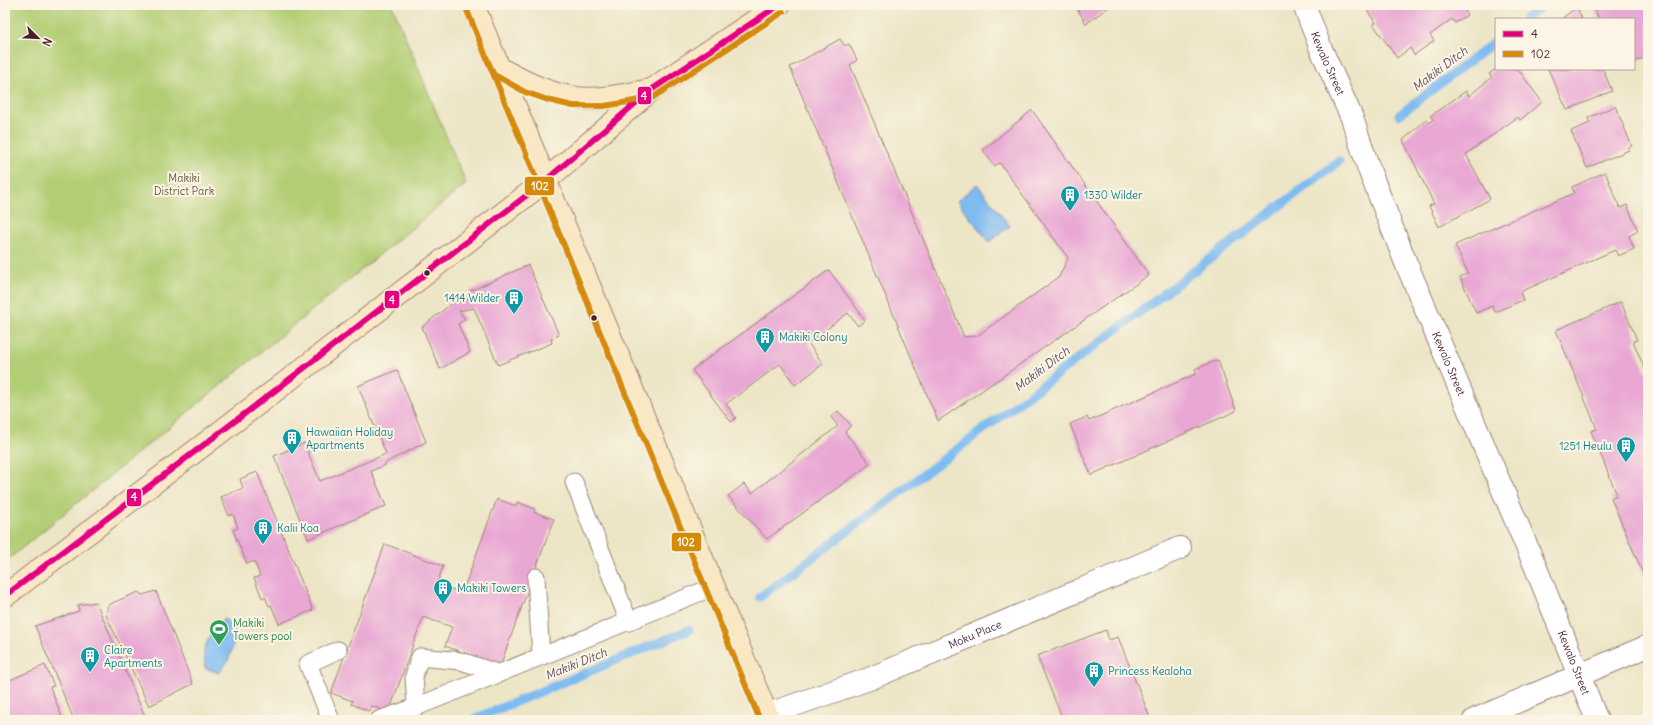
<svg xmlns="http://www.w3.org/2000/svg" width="1653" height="725" font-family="Delius,sans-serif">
  <rect width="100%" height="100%" fill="#fcf5e5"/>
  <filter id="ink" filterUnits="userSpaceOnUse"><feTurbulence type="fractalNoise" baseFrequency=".025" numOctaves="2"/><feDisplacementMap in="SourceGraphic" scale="8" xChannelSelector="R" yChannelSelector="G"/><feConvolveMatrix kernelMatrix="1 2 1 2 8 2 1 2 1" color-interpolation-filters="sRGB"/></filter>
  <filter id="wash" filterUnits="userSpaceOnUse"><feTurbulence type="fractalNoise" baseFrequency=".012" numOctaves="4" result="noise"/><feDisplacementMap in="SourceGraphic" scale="16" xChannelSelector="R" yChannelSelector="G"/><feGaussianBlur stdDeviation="0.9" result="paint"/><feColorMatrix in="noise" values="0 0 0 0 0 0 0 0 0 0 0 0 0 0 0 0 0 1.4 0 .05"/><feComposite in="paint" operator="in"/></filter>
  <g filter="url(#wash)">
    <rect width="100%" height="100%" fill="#ece5c6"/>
    <path fill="#b2ce74" stroke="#7e7650" d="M5,5H392L466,184L5,562Z"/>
    <g fill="#7ebbf1" stroke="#646d8e">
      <path d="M977,184L1010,226L989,242L957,201Z"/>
      <path d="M224,619L234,626C234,646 232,658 219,673L205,668L204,649L214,626Z"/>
    </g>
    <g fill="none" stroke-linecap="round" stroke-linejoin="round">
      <g stroke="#7ebbf1" stroke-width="9">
        <path d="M1525,19L1544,5"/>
        <path d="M1399,115L1496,41"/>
        <path d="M760,597L1136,315L1339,161"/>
        <path d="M472,720L689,630"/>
      </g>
    </g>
    <g id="blocks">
      <g fill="#e9a8d4">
        <path d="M1075,5H1111L1086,24Z"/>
        <path d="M1363,5H1471L1464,10L1467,15L1455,23L1452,19L1430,35L1434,41L1414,55L1410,48L1397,58L1373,24L1376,23Z"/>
        <path d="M1608,5H1648V56L1634,62V19H1599L1595,10Z"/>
        <path d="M1577,7L1582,19H1561Z"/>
        <path d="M840,39L845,46L849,44L857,60L850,65L964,337L977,336L1059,277L1068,258L1000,163L994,166L983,150L1032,110L1149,275L938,421L790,67Z"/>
        <path d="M1496,69H1518L1542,102L1520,120L1518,117L1466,154L1490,199L1439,227L1429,206L1434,204L1403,140L1426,120L1429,123L1433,119L1430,116L1466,91L1469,96L1492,77L1489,74Z"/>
        <path d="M1548,69H1603L1612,91L1567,110Z"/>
        <path d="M1615,106L1632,146L1628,148L1629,150L1587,168L1571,131L1590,123L1588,118Z"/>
        <path d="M1605,172L1620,208L1627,205L1638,231L1629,236L1634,249L1618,256L1615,250L1520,292L1523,300L1495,312L1492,306L1476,313L1460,277L1468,273L1455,245L1574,193L1572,187Z"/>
        <path d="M528,265L559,335L551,339L552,343L498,365L474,308L459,311L465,319L458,324L470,352L440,369L422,327L451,304L472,297L470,291Z"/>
        <path d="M829,270L865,320L858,326L848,313L808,343L823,364L795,385L780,364L726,404L736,418L731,422L692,370Z"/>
        <path d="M1621,302L1637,340L1633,341L1648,377V574L1644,576L1611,498L1617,495L1591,431L1597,429L1556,330Z"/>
        <path d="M1218,360L1236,411L1091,475L1070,424L1087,417L1089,421L1196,374L1195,369Z"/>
        <path d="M397,370L426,442L387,462L385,465L371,471L386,506L308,539L274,456L304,443L320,481L386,454L358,386Z"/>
        <path d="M838,411L851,425L845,432L870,464L767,539L728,496L744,484L752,493L838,426L831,417Z"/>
        <path d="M257,472L313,610L279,624L271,605L269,606L265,597L262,598L254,578L260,576L254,561L247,564L233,530L238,528L233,514L229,516L221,497L243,488L240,479Z"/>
        <path d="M497,499L516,506L517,502L535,509L534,512L554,519L500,666L445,646L452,627L423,617L389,712L371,706L369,711L351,704L353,701L331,693L385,544L443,566L437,584L462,593Z"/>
        <path d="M156,591L193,684L149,706L106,615L108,605L138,592L142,595Z"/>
        <path d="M96,602L146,719L144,720H74L35,626L79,611L78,605Z"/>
        <path d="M1106,630L1109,640L1118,637L1151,720H1063L1037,656Z"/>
        <path d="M45,665L54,686L50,687L63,720H5V682Z"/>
      </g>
    </g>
  </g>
  <g filter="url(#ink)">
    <use href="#blocks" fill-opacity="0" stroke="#9b8278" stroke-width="1"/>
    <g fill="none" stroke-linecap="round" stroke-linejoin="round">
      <defs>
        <g id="lane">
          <path d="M574,482L629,622"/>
          <path d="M536,577L541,656"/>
          <path d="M416,707L414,676L420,657L461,661L497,673"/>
          <path d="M331,720L308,664L338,650"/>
          <path d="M379,720L416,707L713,587"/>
        </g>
        <g id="street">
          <path id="s1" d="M1304,5L1321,49L1352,118L1370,172L1406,263L1536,568L1597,720"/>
          <path id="s2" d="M766,715L869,679L1180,548"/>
          <path d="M1474,720L1648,646"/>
        </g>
        <g id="secondary">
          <path d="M473,5L769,720"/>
          <path d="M499,68C531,86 566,103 604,98C620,96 635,93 650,90"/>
          <path d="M5,596L277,389L545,181L651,90L779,5"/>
        </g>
      </defs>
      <use href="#lane" stroke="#9b8278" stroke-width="19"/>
      <use href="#street" stroke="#9b8278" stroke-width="24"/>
      <use href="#secondary" stroke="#9b8278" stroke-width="24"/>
      <use href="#lane" stroke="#fff" stroke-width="17"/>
      <use href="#street" stroke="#fff" stroke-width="22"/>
      <use href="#secondary" stroke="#fae7c3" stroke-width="22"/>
      <defs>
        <path id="bus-1" d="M5,596L277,389L545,181L651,90L779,5"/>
        <g id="bus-2">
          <path d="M466,8L760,720"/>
          <path d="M495,75L525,92L548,100L573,106H604L652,98L783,12"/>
        </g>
      </defs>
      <use href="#bus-1" stroke="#fcf5e5" stroke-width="9"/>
      <use href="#bus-2" stroke="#fcf5e5" stroke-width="9"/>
      <use href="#bus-1" stroke="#e5007d" stroke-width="6"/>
      <use href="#bus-2" stroke="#d48b09" stroke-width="6"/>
    </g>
  </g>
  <defs>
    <symbol id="building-pin" viewBox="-11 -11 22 30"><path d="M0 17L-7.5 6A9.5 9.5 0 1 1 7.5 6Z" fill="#0f9aa8" stroke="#fcf5e5"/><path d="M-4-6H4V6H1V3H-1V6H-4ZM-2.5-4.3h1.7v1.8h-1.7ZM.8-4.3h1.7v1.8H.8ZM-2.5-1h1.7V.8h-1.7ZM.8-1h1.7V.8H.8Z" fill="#fff"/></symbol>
    <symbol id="stadium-pin" viewBox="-11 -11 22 30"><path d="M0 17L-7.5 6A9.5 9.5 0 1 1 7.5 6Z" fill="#2e9e5b" stroke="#fcf5e5"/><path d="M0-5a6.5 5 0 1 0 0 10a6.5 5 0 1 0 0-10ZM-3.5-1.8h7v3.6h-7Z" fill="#fff"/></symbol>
  </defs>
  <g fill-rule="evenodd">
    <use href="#building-pin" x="1059" y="184" width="22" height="30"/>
    <use href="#building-pin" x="503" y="287" width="22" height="30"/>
    <use href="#building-pin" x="754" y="326" width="22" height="30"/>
    <use href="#building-pin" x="281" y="427" width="22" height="30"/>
    <use href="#building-pin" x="1615" y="435" width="22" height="30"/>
    <use href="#building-pin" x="252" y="517" width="22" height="30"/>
    <use href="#building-pin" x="432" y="577" width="22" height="30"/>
    <use href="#stadium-pin" x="208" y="618" width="22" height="30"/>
    <use href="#building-pin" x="79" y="645" width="22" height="30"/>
    <use href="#building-pin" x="1083" y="660" width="22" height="30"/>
  </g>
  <g fill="#4a1f2b" stroke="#fcf5e5" stroke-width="1.5">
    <circle cx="427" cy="273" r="3.5"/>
    <circle cx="594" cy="318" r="3.5"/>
  </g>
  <g text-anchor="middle" stroke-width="4" stroke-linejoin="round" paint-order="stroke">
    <g font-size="11" fill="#4a1f2b" stroke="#fcf5e5">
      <text dy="4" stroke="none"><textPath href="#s1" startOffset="63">Kewalo Street</textPath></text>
      <text dy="4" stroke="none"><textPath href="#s1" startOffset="387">Kewalo Street</textPath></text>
      <text dy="4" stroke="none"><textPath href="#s2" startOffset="224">Moku Place</textPath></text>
      <text dy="4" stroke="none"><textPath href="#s1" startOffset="711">Kewalo Street</textPath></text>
    </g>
    <g font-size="11" fill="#695441" stroke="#fcf5e5">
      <text x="184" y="182">Makiki<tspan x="184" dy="13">District Park</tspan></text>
    </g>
    <g font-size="11" fill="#0d838f" stroke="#fcf5e5" text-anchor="start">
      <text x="1084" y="199">1330 Wilder</text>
      <text x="500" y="302" text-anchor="end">1414 Wilder</text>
      <text x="779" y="341">Makiki Colony</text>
      <text x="306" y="436">Hawaiian Holiday<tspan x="306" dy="13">Apartments</tspan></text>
      <text x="1612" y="450" text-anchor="end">1251 Heulu</text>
      <text x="277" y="532">Kalii Koa</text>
      <text x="457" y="592">Makiki Towers</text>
      <text x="104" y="654">Claire<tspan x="104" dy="13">Apartments</tspan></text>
      <text x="1108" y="675">Princess Kealoha</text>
    </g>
    <g font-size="11" fill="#27864d" stroke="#fcf5e5" text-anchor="start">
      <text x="233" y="627">Makiki<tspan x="233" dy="13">Towers pool</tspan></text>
    </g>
    <g font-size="12" font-style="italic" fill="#5a4e66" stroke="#fcf5e5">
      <text transform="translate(1440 69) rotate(-37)" y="4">Makiki Ditch</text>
      <text transform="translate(1042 369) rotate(-37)" y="4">Makiki Ditch</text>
      <text transform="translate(576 664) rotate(-22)" y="4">Makiki Ditch</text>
    </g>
  </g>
  <g stroke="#fcf5e5" stroke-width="1.5">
    <rect x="637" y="86" width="15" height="19" rx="4" fill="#e5007d"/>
    <rect x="524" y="176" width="31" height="20" rx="4" fill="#d48b09"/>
    <rect x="384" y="290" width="16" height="19" rx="4" fill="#e5007d"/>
    <rect x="126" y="488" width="16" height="19" rx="4" fill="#e5007d"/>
    <rect x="671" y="532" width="31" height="20" rx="4" fill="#d48b09"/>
  </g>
  <g font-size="11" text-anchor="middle" font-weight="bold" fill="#fff">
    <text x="644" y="100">4</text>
    <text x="540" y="190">102</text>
    <text x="392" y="304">4</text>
    <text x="134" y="501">4</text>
    <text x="686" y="546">102</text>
  </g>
  <rect width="1653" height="725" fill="none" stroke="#fcf5e5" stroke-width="20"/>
  <rect x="1495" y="18" width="140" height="52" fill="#fcf5e5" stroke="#b59f9b"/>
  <rect x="1503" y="31" width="20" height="6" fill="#e5007d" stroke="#b59f9b"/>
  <text x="1531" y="38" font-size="12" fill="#4a1f2b">4</text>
  <rect x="1503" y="51" width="20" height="6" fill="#d48b09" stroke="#b59f9b"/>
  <text x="1531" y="58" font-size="12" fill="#4a1f2b">102</text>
  <g transform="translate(38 38) rotate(114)" stroke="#fcf5e5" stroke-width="3" paint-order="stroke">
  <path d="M0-3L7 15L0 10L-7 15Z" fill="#4a1f2b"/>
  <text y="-6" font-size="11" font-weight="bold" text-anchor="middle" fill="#4a1f2b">N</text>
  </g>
</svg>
